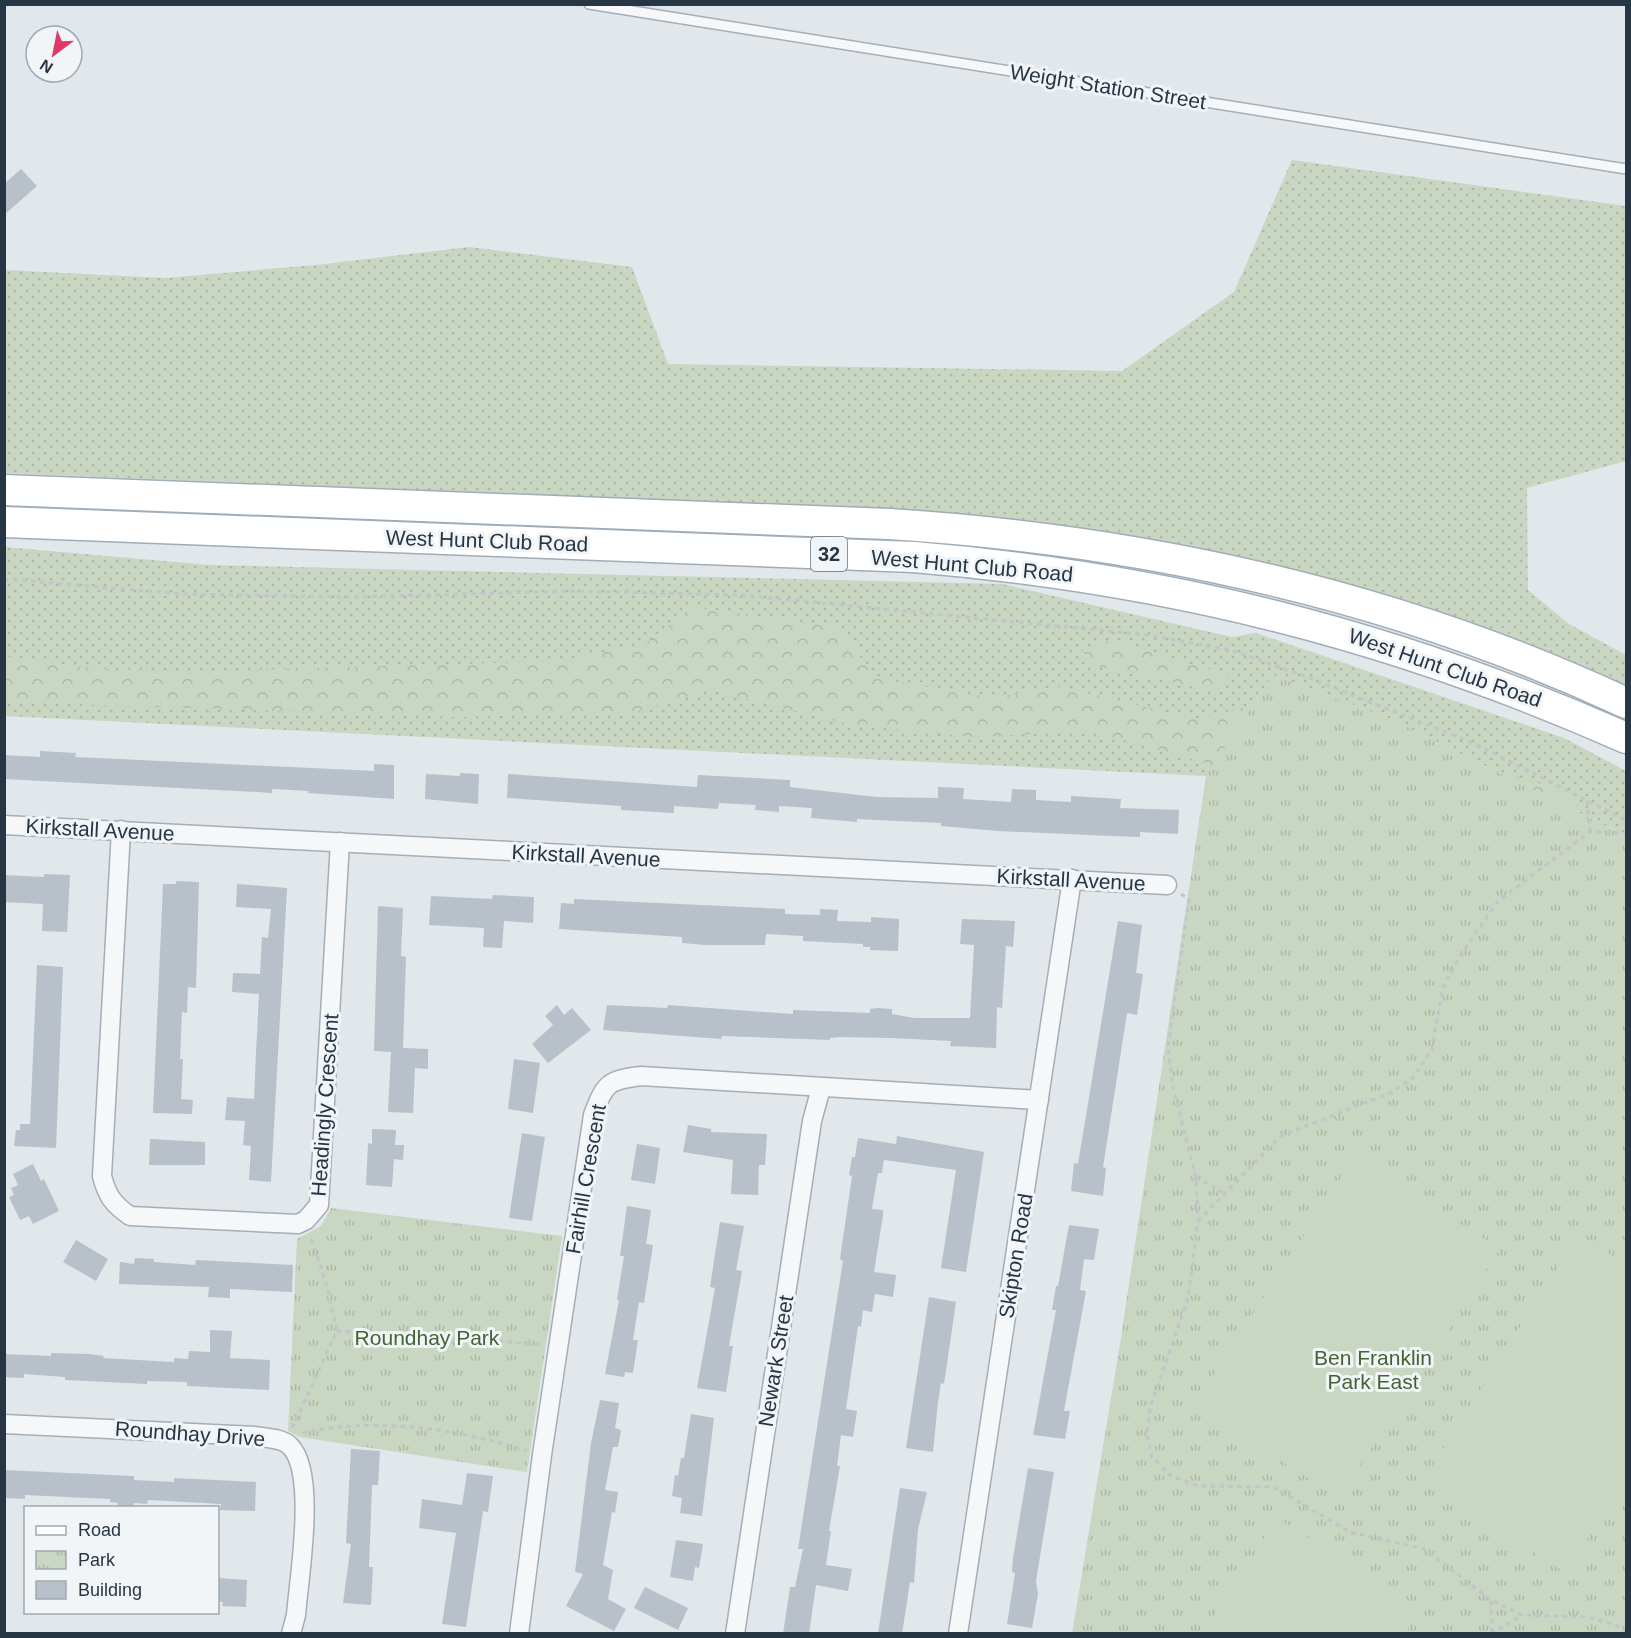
<svg xmlns="http://www.w3.org/2000/svg" width="1631" height="1638" font-family="Helvetica,sans-serif">
  <defs>
    <pattern id="grass-dots" width="8" height="8" patternUnits="userSpaceOnUse" patternTransform="scale(1.5)"><rect width="8" height="8" fill="#c9d6c1"/><path d="M2 2h.1M6 6h.1" fill="none" stroke="#adb8a7" stroke-width="1.8" stroke-linecap="round"/></pattern>
    <pattern id="forest-crowns" width="20" height="18" patternUnits="userSpaceOnUse" patternTransform="scale(1.5)"><rect width="20" height="18" fill="#c9d6c1"/><path d="M2 6a3 3 0 1 1 6 0M12 15a3 3 0 1 1 6 0" fill="none" stroke="#adb8a7"/></pattern>
    <pattern id="park-tufts" width="24" height="20" patternUnits="userSpaceOnUse" patternTransform="scale(1.5)"><rect width="24" height="20" fill="#c9d6c1"/><path d="M3 7l-1-3M5 7V3M7 7l1-3M15 17l-1-3M17 17v-4M19 17l1-3" fill="none" stroke="#adb8a7"/></pattern>
  </defs>
  <rect width="100%" height="100%" fill="#e1e7eb"/>
  <g fill="url(#grass-dots)">
    <path d="M1292,160L1626,206V461L1527,488L1528,590L1569,624L1626,655V688L1479,626L1216,552L1044,522L772,504L5,473V270L164,278L316,265L469,247L632,267L668,364L1122,371L1234,292Z"/>
    <path d="M4,547L210,565L1002,584L1232,637L1256,633L1564,738L1626,771V836L1391,719L1273,675L1206,776L5,716Z"/>
  </g>
  <g fill="url(#forest-crowns)">
    <path d="M692,607L839,627L875,678L993,698L1056,686L1198,719L1281,698L1422,751L1560,789L1577,808L1569,823L1207,864L1206,763L1090,731L973,737L853,725L709,690L632,713L457,717L5,702L4,656L98,669L214,671L560,661L645,644Z"/>
    <path d="M1111,640L1236,677L1215,691L1094,666L1082,651Z"/>
  </g>
  <g fill="url(#park-tufts)">
    <path d="M1273,675L1391,719L1626,836V1633L1072,1634L1120,1344L1206,776Z"/>
    <path d="M331,1208L562,1236L527,1472L300,1437L288,1431L297,1239L321,1226Z"/>
  </g>
  <g fill="#c9d6c1">
    <path d="M1355,1156L1500,1249L1339,1498L1194,1405Z"/>
    <path d="M1579,1234L1626,1265V1478L1566,1573L1422,1482Z"/>
    <path d="M1277,1518L1421,1609L1405,1633H1203Z"/>
  </g>
  <g fill="#b8c1ca">
    <path d="M21,169L37,186L4,215V184Z"/>
    <path d="M40,751L76,753L75,757L333,769L374,771V764L394,765V799L308,793L309,791L272,789V793L258,792L4,779V755L40,757Z"/>
    <path d="M460,773L479,774L478,804L425,799L426,774L460,776Z"/>
    <path d="M508,774L697,787L698,775L790,780V787L876,797L938,798V787L964,788L963,799L1011,802L1012,789L1036,790V800L1071,802V796L1121,799L1120,808L1179,810L1178,834L1140,832V837L1111,836L998,831L941,826V823L857,819V822L811,818L812,808L779,806V812L755,810L756,805L719,803L718,809L674,806V813L621,810V806L507,798Z"/>
    <path d="M44,874L70,875L67,932L42,931L43,904L4,902V875L44,877Z"/>
    <path d="M176,881L199,882L196,988L188,987L187,1013L182,1012L180,1059H183L181,1099L193,1100L192,1114L153,1113L163,884H176Z"/>
    <path d="M237,884L287,888L271,1182L249,1180L251,1146L243,1145L245,1121L225,1120L227,1097L254,1099L256,1053L259,994L232,992L233,973L260,974L262,937L268,938L271,909L236,907Z"/>
    <path d="M493,895L534,897L533,923L504,921L502,948L483,947L484,928L429,925L431,896L492,899Z"/>
    <path d="M574,899L785,909V914L820,915V909L838,910L837,921L871,922V917L899,919L898,951L870,950V947H863V944L803,941V936L766,934L765,945H706L682,943V937L559,929L561,903L574,904Z"/>
    <path d="M378,906L403,908L401,956L406,957L403,1048L428,1049V1069L415,1068L413,1113L388,1112L391,1052L374,1051Z"/>
    <path d="M962,919L1015,921L1013,947L1006,946L1002,1008L997,1007L996,1048L950,1046L951,1041L891,1038L841,1037L830,1038V1040L722,1036L721,1039L603,1030L607,1005L667,1008L668,1005L793,1014V1010L870,1013V1009L877,1008L892,1009V1014L914,1018H970L974,945L960,944Z"/>
    <path d="M1118,921L1142,925L1136,973L1143,974L1137,1015L1127,1013L1103,1167L1106,1168L1103,1196L1071,1191L1074,1163L1078,1164Z"/>
    <path d="M37,965L63,967L56,1148L14,1146L16,1130H20V1124H30Z"/>
    <path d="M557,1005L564,1015L572,1008L591,1030L548,1063L532,1044L553,1025L545,1016Z"/>
    <path d="M514,1059L540,1063L533,1113L508,1109Z"/>
    <path d="M688,1125L711,1129V1132L767,1134L765,1165H759L758,1195L731,1194L733,1160L683,1152Z"/>
    <path d="M372,1129L396,1130L395,1145H404L403,1160L394,1159L392,1187L366,1185L368,1143L372,1144Z"/>
    <path d="M522,1133L545,1137L532,1221L509,1218Z"/>
    <path d="M897,1136L984,1152L966,1272L941,1268L956,1170L884,1160L882,1173H878L872,1209L883,1210V1215L874,1272L896,1275L894,1290L893,1297L875,1294L872,1312L863,1310L861,1327L858,1326L846,1409L857,1411L853,1437L841,1435L837,1466H840L829,1531H831L826,1565L852,1569L848,1591L816,1585L809,1634H783L790,1587H795L803,1549H798L843,1261L840,1259L852,1176L849,1175L852,1157H855L858,1138L896,1144Z"/>
    <path d="M150,1139L205,1142V1165H149Z"/>
    <path d="M637,1144L660,1148L655,1184L631,1180Z"/>
    <path d="M33,1164L41,1181L44,1179L59,1211L33,1224L29,1216L20,1220L9,1197L14,1195L11,1188L18,1185L13,1174Z"/>
    <path d="M627,1206L651,1210L646,1244L653,1245L644,1303L639,1302L633,1340H638L633,1373L625,1372L624,1377L605,1374L619,1300H617L624,1256H620Z"/>
    <path d="M720,1222L744,1226L736,1270L742,1271L729,1346H733L726,1392L697,1388L715,1288L710,1287Z"/>
    <path d="M1069,1225L1099,1229L1094,1260L1084,1259L1080,1290L1086,1291L1064,1411H1070L1065,1439L1033,1435L1056,1310H1052L1056,1286H1058Z"/>
    <path d="M76,1240L108,1259L96,1281L63,1262Z"/>
    <path d="M135,1258L154,1259V1262L195,1265L196,1260L293,1265L292,1292L230,1289V1298L208,1297L209,1287L119,1284L120,1262L134,1264Z"/>
    <path d="M929,1297L956,1302L944,1384L941,1383L938,1402L933,1452L906,1448Z"/>
    <path d="M210,1330L232,1331L230,1358L270,1360L269,1390L187,1386V1382L147,1381V1384L65,1380V1377L24,1374V1378L4,1377V1354L51,1356V1353L89,1354L104,1356L103,1358L174,1362V1358L188,1359L189,1351L210,1352Z"/>
    <path d="M600,1400L619,1403L615,1428L621,1430L618,1447H613L605,1490L618,1492L615,1513L612,1512L603,1565L613,1570L608,1599L626,1609L614,1631L566,1606L583,1574L575,1572L591,1443Z"/>
    <path d="M691,1414L714,1418L702,1516L680,1513L682,1498L672,1496L675,1475L678,1476L681,1458H684Z"/>
    <path d="M351,1449L380,1451L378,1485H372L369,1567H373L371,1605L343,1603L351,1544L346,1543Z"/>
    <path d="M1028,1468L1054,1472L1036,1581L1038,1594L1032,1628L1007,1624L1015,1573L1012,1572L1013,1558Z"/>
    <path d="M4,1470L134,1476V1480L174,1482V1478L256,1482L255,1511L220,1510L221,1504L148,1500L147,1504L134,1503L133,1508H118V1503L110,1502V1499L25,1495V1499L4,1498Z"/>
    <path d="M467,1473L493,1476L488,1512L483,1511L466,1627L442,1624L456,1533L419,1528L422,1499L462,1505Z"/>
    <path d="M900,1488L927,1492L918,1529L914,1583L910,1582L902,1634H878Z"/>
    <path d="M676,1540L703,1544L699,1568L695,1567L693,1581L670,1577Z"/>
    <path d="M218,1578L247,1580L246,1607L222,1606L223,1602H218Z"/>
    <path d="M645,1587L688,1608L678,1630L634,1608Z"/>
  </g>
  <g fill="none" stroke-linecap="round" stroke-linejoin="round">
    <defs>
      <path id="service" d="M589,4L1626,169"/>
      <g id="minor">
        <path d="M4,825L1167,885"/>
        <path d="M121,830L102,1176C107,1196 113,1204 130,1216L298,1224L306,1220L319,1205L340,842"/>
        <path d="M4,1424L255,1436C265,1438 283,1438 290,1446C317,1473 299,1577 296,1615L291,1634"/>
        <path d="M519,1634L542,1455L593,1115C605,1084 607,1080 641,1076L1039,1100"/>
        <path d="M735,1634L812,1121L821,1088"/>
        <path d="M958,1634L1072,879"/>
      </g>
      <g id="primary">
        <path d="M4,490L889,524C1143,540 1395,595 1626,703"/>
        <path d="M4,522L914,557C1168,578 1394,635 1626,738"/>
      </g>
    </defs>
    <use href="#service" stroke="#a5aeb6" stroke-width="12"/>
    <use href="#minor" stroke="#a5aeb6" stroke-width="21"/>
    <use href="#primary" stroke="#9fadb9" stroke-width="33"/>
    <g stroke="#bfc5ca" stroke-width="3" stroke-dasharray="4.5 4.5" stroke-linecap="butt">
      <path d="M4,579L184,594L352,597L576,591L741,595L1148,635L1231,650L1304,676L1471,742L1626,820"/>
      <path d="M1587,801L1590,832"/>
      <path d="M1181,894L1189,899L1168,1047L1173,1088L1196,1177L1198,1221L1188,1298L1150,1408L1147,1433L1152,1457L1171,1476L1198,1486L1273,1487L1350,1532L1424,1549L1491,1600L1522,1615L1587,1617L1614,1624L1626,1633"/>
      <path d="M1196,1177L1226,1194"/>
      <path d="M1198,1221L1281,1136L1390,1093L1413,1078L1432,1049L1443,987L1462,953L1498,901L1590,832L1626,833"/>
      <path d="M337,1331L541,1344"/>
      <path d="M292,1428L337,1331L327,1286L311,1238"/>
      <path d="M302,1433C376,1417 456,1428 527,1451"/>
      <path d="M1491,1601L1492,1632"/>
      <path d="M1491,1634L1522,1615"/>
    </g>
    <use href="#service" stroke="#f5f7f9" stroke-width="9"/>
    <use href="#minor" stroke="#f5f7f9" stroke-width="18"/>
    <use href="#primary" stroke="#fff" stroke-width="30"/>
  </g>
  <g text-anchor="middle" stroke-width="6" stroke-linejoin="round" paint-order="stroke">
    <rect fill="#f1f5f8" stroke="#646f7b" stroke-width="1.5" x="811" y="537" width="36" height="34" rx="4.5"/>
    <g font-size="20" font-weight="bold" fill="#273645">
      <text x="829" y="561">32</text>
    </g>
    <g font-size="21" fill="#273645" stroke="#f1f5f8">
      <text transform="translate(1108 87) rotate(9)" y="7">Weight Station Street</text>
      <text transform="translate(487 541) rotate(2)" y="7">West Hunt Club Road</text>
      <text transform="translate(972 566) rotate(5)" y="7">West Hunt Club Road</text>
      <text transform="translate(1445 668) rotate(19)" y="7">West Hunt Club Road</text>
      <text transform="translate(100 830) rotate(3)" y="7">Kirkstall Avenue</text>
      <text transform="translate(586 856) rotate(3)" y="7">Kirkstall Avenue</text>
      <text transform="translate(1071 880) rotate(3)" y="7">Kirkstall Avenue</text>
      <text transform="translate(325 1105) rotate(-86)" y="7">Headingly Crescent</text>
      <text transform="translate(586 1179) rotate(-80)" y="7">Fairhill Crescent</text>
      <text transform="translate(1016 1256) rotate(-81)" y="7">Skipton Road</text>
      <text transform="translate(776 1361) rotate(-81)" y="7">Newark Street</text>
      <text transform="translate(190 1434) rotate(4)" y="7">Roundhay Drive</text>
    </g>
    <g font-size="21" fill="#426333" stroke="#f1f5f8">
      <text x="427" y="1345">Roundhay Park</text>
      <text x="1373" y="1365">Ben Franklin<tspan x="1373" dy="24">Park East</tspan></text>
    </g>
  </g>
  <rect width="1631" height="1638" fill="none" stroke="#273645" stroke-width="12"/>
  <rect x="24" y="1506" width="195" height="108" fill="#f1f5f8" stroke="#a0a9b0" stroke-width="1.5"/>
  <rect x="36" y="1526" width="30" height="9" fill="#ffffff" stroke="#a0a9b0" stroke-width="1.5"/>
  <text x="78" y="1536" font-size="18" fill="#273645">Road</text>
  <rect x="36" y="1551" width="30" height="18" fill="url(#park-tufts)" stroke="#a0a9b0" stroke-width="1.5"/>
  <text x="78" y="1566" font-size="18" fill="#273645">Park</text>
  <rect x="36" y="1581" width="30" height="18" fill="#b8c1ca" stroke="#a0a9b0" stroke-width="1.5"/>
  <text x="78" y="1596" font-size="18" fill="#273645">Building</text>
  <g transform="translate(54 54) rotate(212)"><circle r="28" fill="#f1f5f8" stroke="#a0a9b0" stroke-width="1.5"/>
  <path d="M0-4.5L10 22L0 15L-10 22Z" fill="#de3968"/>
  <text y="-9" font-size="16" font-weight="bold" text-anchor="middle" fill="#273645">N</text>
  </g>
</svg>
